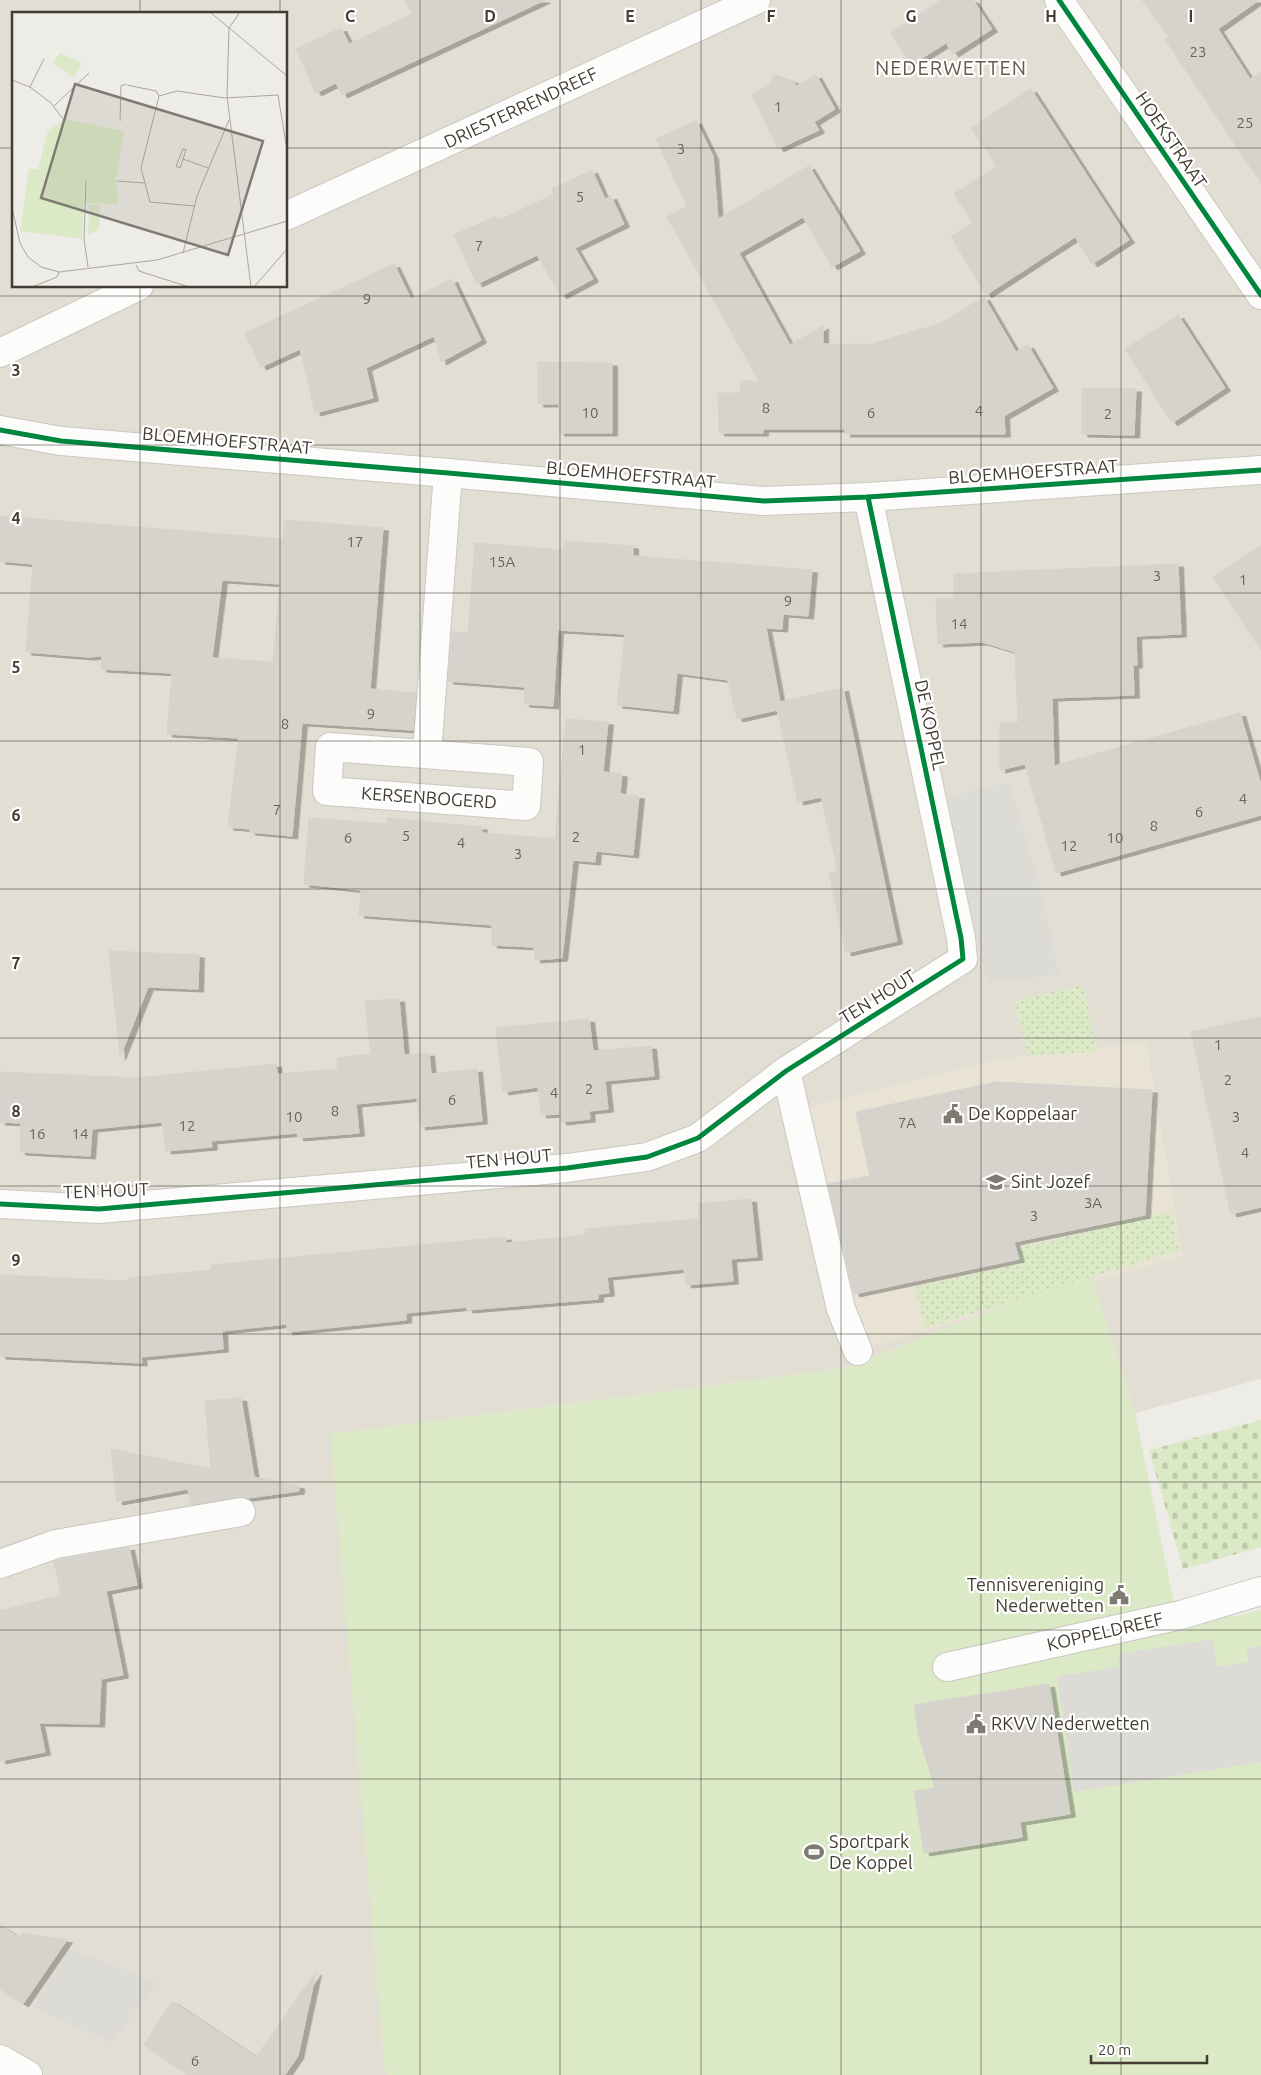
<svg xmlns="http://www.w3.org/2000/svg" width="1261" height="2075" font-family="Ubuntu,sans-serif">
  <defs>
    <pattern id="cemetery-stones" width="16" height="16" patternUnits="userSpaceOnUse" patternTransform="scale(1.25)"><rect width="16" height="16" fill="#dbe9c6"/><path d="M2 7V4a2 2 0 0 1 4 0v3zM10 15v-3a2 2 0 0 1 4 0v3z" fill="#bdc9ab"/></pattern>
    <pattern id="park-dots" width="8" height="8" patternUnits="userSpaceOnUse" patternTransform="scale(1.25)"><rect width="8" height="8" fill="#dbe9c6"/><path d="M2 2h.1M6 6h.1" fill="none" stroke="#bdc9ab" stroke-width="1.8" stroke-linecap="round"/></pattern>
    <filter id="shadow"><feDropShadow dx="5.5" dy="3" stdDeviation="0" flood-color="#0004"/></filter>
  </defs>
  <rect width="100%" height="100%" fill="#eeece6"/>
  <path fill="#e2ded3" fill-rule="evenodd" d="M0,0H1261V1379L1135,1413L1090,1271L846,1368L331,1434L385,2072L389,2075H0ZM14,14H286V286H14Z"/>
  <path fill="#e9e3d5" d="M1146,1042L1183,1256L863,1349L806,1108L1002,1059Z"/>
  <path fill="#dbe9c6" d="M1090,1271L1135,1413L1180,1632L1186,1631L1191,1624L1227,1616L1233,1617L1261,1610V2075H389L385,2072L330,1434L846,1368Z"/>
  <path fill="url(#cemetery-stones)" d="M1261,1420V1547L1183,1569L1149,1450Z"/>
  <g fill="url(#park-dots)">
    <path d="M1083,985L1097,1052L1028,1055L1015,1001Z"/>
    <path d="M1172,1211L1179,1250L925,1328L915,1287L1020,1263L1019,1248Z"/>
  </g>
  <g fill="#dddbd6">
    <path d="M1010,782L1043,899L1059,974L987,983L947,797Z"/>
    <path d="M1213,1639L1217,1667L1249,1662L1246,1648L1261,1646V1762L1074,1792L1057,1676L1119,1667L1118,1654Z"/>
    <path d="M70,1949L158,1982L112,2043L33,2007Z"/>
  </g>
  <g fill="#d6d3cd" stroke="#d6d2cc" fill-rule="evenodd" filter="url(#shadow)">
    <path d="M405,0H545L342,95L336,83L316,93L296,49L341,28L349,44L412,14Z"/>
    <path d="M941,0H973L992,29L953,54L946,43L911,65L891,33Z"/>
    <path d="M1142,0H1259L1218,29L1250,79L1261,72V183L1165,39L1169,37Z"/>
    <path d="M774,75L794,81L796,86L816,75L835,109L814,122L819,130L778,149L752,94L769,86Z"/>
    <path d="M1031,89L1129,240L1092,264L1075,237L986,295L951,236L973,223L954,194L997,166L971,128Z"/>
    <path d="M696,121L713,156L718,219L809,166L860,251L832,267L803,217L739,253L790,345L823,326V344H872L941,323L984,297L1016,352L1028,345L1053,388L1004,416L1005,434H845V429H763V433H719L718,393H741L740,381H759L667,217L687,206L656,139Z"/>
    <path d="M592,170L605,199L611,196L624,224L575,248L593,279L561,296L537,255L477,284L454,235L496,216L498,221L554,194L552,189Z"/>
    <path d="M394,264L411,299L452,279L481,340L441,362L434,336L366,368L373,398L315,413L300,349L261,367L245,333Z"/>
    <path d="M1178,315L1225,388L1172,423L1125,349Z"/>
    <path d="M538,362L612,363V433H559V404H538Z"/>
    <path d="M1082,388L1136,389L1134,435L1082,434Z"/>
    <path d="M0,516L283,539L285,520L383,528L370,689L416,693L413,730L302,723L292,836L250,832V829L228,827L239,738L167,734L172,673L101,669L102,656L88,657L26,652L33,564L0,561ZM222,580L280,584L273,662L212,658Z"/>
    <path d="M565,541L633,546V556L812,570L808,616L783,614L782,629L766,628L780,702L843,688L897,941L846,953L829,873L838,871L821,797L798,802L777,710L737,719L728,680L677,673L673,711L617,705L625,634L558,630L553,706L524,704L525,687L448,681L452,632L468,633L475,543L564,550Z"/>
    <path d="M1261,545V650L1213,577Z"/>
    <path d="M1178,564L1181,634L1136,636L1137,665H1133L1134,695L1052,698L1054,766L1240,713L1261,785V815L1056,873L1025,764L1000,770V723H1018L1015,652L982,642L938,644L936,599L954,598V574Z"/>
    <path d="M566,719L608,722L603,772L622,774L620,794L639,796L633,855L596,851L595,862L573,860L562,958L535,960L534,947L492,945V925L359,915L361,890L304,884L309,818L387,824V818L482,827V833L555,839Z"/>
    <path d="M109,951L199,955L198,989L148,987L120,1057Z"/>
    <path d="M399,999L404,1055L429,1053L431,1074L477,1069L482,1121L420,1127L417,1098L356,1104L359,1133L298,1138L297,1133L211,1141L212,1147L166,1151L162,1122L92,1129L90,1156L20,1152L21,1123L0,1122V1072L137,1078L276,1064L277,1074L338,1069L337,1058L371,1054L365,1001Z"/>
    <path d="M1261,1017V1207L1231,1214L1191,1032Z"/>
    <path d="M589,1019L593,1051L651,1046L654,1076L605,1081L608,1109L589,1111L590,1119L561,1122L560,1114L541,1115L538,1087L503,1092L496,1028Z"/>
    <path d="M996,1082L1152,1090L1145,1215L1014,1242L1019,1259L854,1294L828,1184L870,1176L856,1112Z"/>
    <path d="M751,1199L757,1257L731,1259L733,1281L686,1285L684,1269L607,1277L609,1293L598,1294V1299L467,1310V1307L406,1313V1320L287,1332V1324L222,1331L223,1349L141,1357L142,1363L0,1356V1275L128,1281V1278L212,1270L211,1265L506,1237V1243L586,1235L585,1229L699,1219L698,1204Z"/>
    <path d="M241,1398L254,1477L299,1486V1491L248,1498L238,1497L191,1505L188,1489L117,1502L111,1449L211,1469L205,1401Z"/>
    <path d="M129,1547L137,1585L106,1591L123,1675L101,1679L99,1724L39,1723L45,1752L0,1761V1611L61,1595L54,1561Z"/>
    <path d="M1049,1684L1070,1814L1020,1822L1022,1837L924,1853L914,1791L935,1788L919,1736L914,1705Z"/>
    <path d="M0,1925L19,1938L22,1933L67,1940L23,2004L0,1989Z"/>
    <path d="M316,1972L298,2056L285,2075H188L144,2045L172,2001L256,2057Z"/>
  </g>
  <g fill="none" stroke-linecap="round" stroke-linejoin="round">
    <defs>
      <g id="minor">
        <path d="M1059,0L1261,295"/>
        <path d="M286,216L756,0"/>
        <path d="M0,353L139,286"/>
        <path d="M0,430L61,441L448,473L764,501L868,497L1261,470"/>
        <path d="M330,747L529,762L526,806L327,791Z"/>
        <path d="M427,754L448,473"/>
        <path d="M786,1071L841,1309L858,1351"/>
        <path d="M0,1204L99,1209L567,1168L647,1157L698,1138L786,1071L963,959L961,938L868,497"/>
        <path d="M0,1564L56,1544L241,1512"/>
        <path d="M947,1667L1181,1615L1261,1591"/>
        <path d="M0,2059L28,2075"/>
      </g>
    </defs>
    <use href="#minor" stroke="#cac8c2" stroke-width="30"/>
    <use href="#minor" stroke="#fcfcfb" stroke-width="28"/>
    <defs>
      <g id="cycleway">
        <path d="M1059,0L1261,295"/>
        <path d="M0,430L61,441L448,473L764,501L868,497L1261,470"/>
        <path d="M0,1204L99,1209L567,1168L647,1157L698,1138L786,1071L963,959L961,938L868,497"/>
      </g>
    </defs>
    <use href="#cycleway" stroke="#fff" stroke-width="8"/>
    <use href="#cycleway" stroke="#00873e" stroke-width="5"/>
  </g>
  <path fill="none" stroke="#433c33" stroke-width="1" stroke-opacity="0.55" d="M140,0V14M280,0V14M420,0V2075M560,0V2075M701,0V2075M841,0V2075M981,0V2075M1121,0V2075M0,148H14M286,148H1261M140,286V2075M280,286V2075M0,296H1261M0,445H1261M0,593H1261M0,741H1261M0,889H1261M0,1038H1261M0,1186H1261M0,1334H1261M0,1482H1261M0,1630H1261M0,1779H1261M0,1927H1261"/>
  <defs>
    <symbol id="civic-bare" viewBox="-9 -9 18 18"><path d="M-.6-6.5H3V-4.5H.6V-3L4-1V1h2V6H-6V1h2V-1L-.6-3ZM-1.2 2.5V6h2.4V2.5Z" fill="#7f7a72" stroke="#fff" stroke-width="2.5" paint-order="stroke"/></symbol>
    <symbol id="school-bare" viewBox="-9 -9 18 18"><path d="M0-5L7-2L0 1L-7-2ZM-4 1L0 2.5L4 1V4Q0 6-4 4Z" fill="#7f7a72" stroke="#fff" stroke-width="2.5" paint-order="stroke"/></symbol>
    <symbol id="stadium-bare" viewBox="-9 -9 18 18"><path d="M0-5a6.5 5 0 1 0 0 10a6.5 5 0 1 0 0-10ZM-3.5-1.8h7v3.6h-7Z" fill="#7f7a72" stroke="#fff" stroke-width="2.5" paint-order="stroke"/></symbol>
  </defs>
  <g fill-rule="evenodd">
    <use href="#civic-bare" x="939" y="1100" width="28" height="28"/>
    <use href="#school-bare" x="982" y="1168" width="28" height="28"/>
    <use href="#civic-bare" x="1105" y="1581" width="28" height="28"/>
    <use href="#civic-bare" x="962" y="1710" width="28" height="28"/>
    <use href="#stadium-bare" x="800" y="1838" width="28" height="28"/>
  </g>
  <g text-anchor="middle" stroke-width="4.5" stroke-linejoin="round" paint-order="stroke">
    <g font-size="15" fill="#69635b">
      <text x="1198" y="57">23</text>
      <text x="778" y="112">1</text>
      <text x="1245" y="128">25</text>
      <text x="681" y="154">3</text>
      <text x="580" y="202">5</text>
      <text x="479" y="251">7</text>
      <text x="367" y="304">9</text>
      <text x="766" y="413">8</text>
      <text x="979" y="416">4</text>
      <text x="590" y="418">10</text>
      <text x="871" y="418">6</text>
      <text x="1108" y="419">2</text>
      <text x="355" y="547">17</text>
      <text x="502" y="567">15A</text>
      <text x="1157" y="581">3</text>
      <text x="1243" y="585">1</text>
      <text x="788" y="606">9</text>
      <text x="959" y="629">14</text>
      <text x="371" y="719">9</text>
      <text x="285" y="729">8</text>
      <text x="582" y="755">1</text>
      <text x="1243" y="804">4</text>
      <text x="277" y="815">7</text>
      <text x="1199" y="817">6</text>
      <text x="1154" y="831">8</text>
      <text x="406" y="841">5</text>
      <text x="576" y="842">2</text>
      <text x="348" y="843">6</text>
      <text x="1115" y="843">10</text>
      <text x="461" y="848">4</text>
      <text x="1069" y="851">12</text>
      <text x="518" y="859">3</text>
      <text x="1218" y="1050">1</text>
      <text x="1228" y="1085">2</text>
      <text x="589" y="1094">2</text>
      <text x="554" y="1098">4</text>
      <text x="452" y="1105">6</text>
      <text x="335" y="1116">8</text>
      <text x="294" y="1122">10</text>
      <text x="1236" y="1122">3</text>
      <text x="907" y="1128">7A</text>
      <text x="187" y="1131">12</text>
      <text x="37" y="1139">16</text>
      <text x="80" y="1139">14</text>
      <text x="1245" y="1158">4</text>
      <text x="1093" y="1208">3A</text>
      <text x="1034" y="1221">3</text>
      <text x="195" y="2066">6</text>
    </g>
    <g font-size="18" fill="#433c33" stroke="#fff">
      <text transform="translate(521 108) rotate(-25)" y="6">DRIESTERRENDREEF</text>
      <text transform="translate(1171 140) rotate(56)" y="6">HOEKSTRAAT</text>
      <text transform="translate(227 441) rotate(5)" y="6">BLOEMHOEFSTRAAT</text>
      <text transform="translate(1033 472) rotate(-4)" y="6">BLOEMHOEFSTRAAT</text>
      <text transform="translate(631 475) rotate(5)" y="6">BLOEMHOEFSTRAAT</text>
      <text transform="translate(930 725) rotate(78)" y="6">DE KOPPEL</text>
      <text transform="translate(429 798) rotate(4)" y="6">KERSENBOGERD</text>
      <text transform="translate(878 997) rotate(-32)" y="6">TEN HOUT</text>
      <text transform="translate(509 1159) rotate(-5)" y="6">TEN HOUT</text>
      <text transform="translate(106 1191) rotate(-2)" y="6">TEN HOUT</text>
      <text transform="translate(1105 1632) rotate(-13)" y="6">KOPPELDREEF</text>
    </g>
    <g font-size="18" fill="#433c33" stroke="#fff" text-anchor="start">
      <text x="968" y="1120">De Koppelaar</text>
      <text x="1011" y="1188">Sint Jozef</text>
      <text x="1104" y="1591" text-anchor="end">Tennisvereniging<tspan x="1104" dy="21">Nederwetten</tspan></text>
      <text x="991" y="1730">RKVV Nederwetten</text>
      <text x="829" y="1848">Sportpark<tspan x="829" dy="21">De Koppel</tspan></text>
    </g>
    <g font-size="20" letter-spacing="1" fill="#655a4a" stroke="#fff">
      <text x="951" y="75">NEDERWETTEN</text>
    </g>
  </g>
  <g transform="translate(12 12)">
    <rect width="275" height="275" fill="#eeece6"/>
    <path d="M53,107L112,119L104,168L106,192L71,191L70,227L8,219L17,157H26L36,119Z" fill="#dbe9c6"/>
    <path d="M77,193H88L87,218L76,222Z" fill="#dbe9c6"/>
    <path d="M48,41L70,51L62,66L41,51Z" fill="#dbe9c6"/>
    <path fill="none" stroke="#aaa69e" stroke-width="1" d="M198,0L275,64M228,0L217,16L215,84L239,275M0,68L18,75L39,91L51,107M115,73L144,79L147,84L165,79L213,86L266,83L275,138M18,75L32,47M147,84L129,156L138,190L182,194M42,94L77,61M108,109L109,74L114,72M171,137L174,138L168,156L164,154ZM171,147L196,156M74,169L72,227L76,255M105,169L132,171M0,196L8,231L16,245L29,255L47,260L145,248L275,209M171,241L185,184L217,108M124,253L127,259L177,275M20,275L45,265L47,260M242,275L275,237"/>
    <path fill="#7f7a72" fill-opacity="0.15" stroke="#7f7a72" stroke-width="2.5" d="M63,72L251,129L216,243L29,186Z"/>
    <rect width="275" height="275" fill="none" stroke="#433c33" stroke-width="2.5"/>
  </g>
  <g font-size="16" text-anchor="middle" font-weight="bold" fill="#433c33" stroke="#fff" stroke-width="4.5" stroke-linejoin="round" paint-order="stroke">
    <text x="350" y="22">C</text>
    <text x="490" y="22">D</text>
    <text x="630" y="22">E</text>
    <text x="771" y="22">F</text>
    <text x="911" y="22">G</text>
    <text x="1051" y="22">H</text>
    <text x="1191" y="22">I</text>
    <text x="16" y="376">3</text>
    <text x="16" y="524">4</text>
    <text x="16" y="673">5</text>
    <text x="16" y="821">6</text>
    <text x="16" y="969">7</text>
    <text x="16" y="1117">8</text>
    <text x="16" y="1266">9</text>
  </g>
  <path d="M1091 2055v8h116v-8" fill="none" stroke="#433c33" stroke-width="2.5"/>
  <text x="1098" y="2055" font-size="15" fill="#433c33" stroke="#ffffff" stroke-width="4" paint-order="stroke">20 m</text>
</svg>
